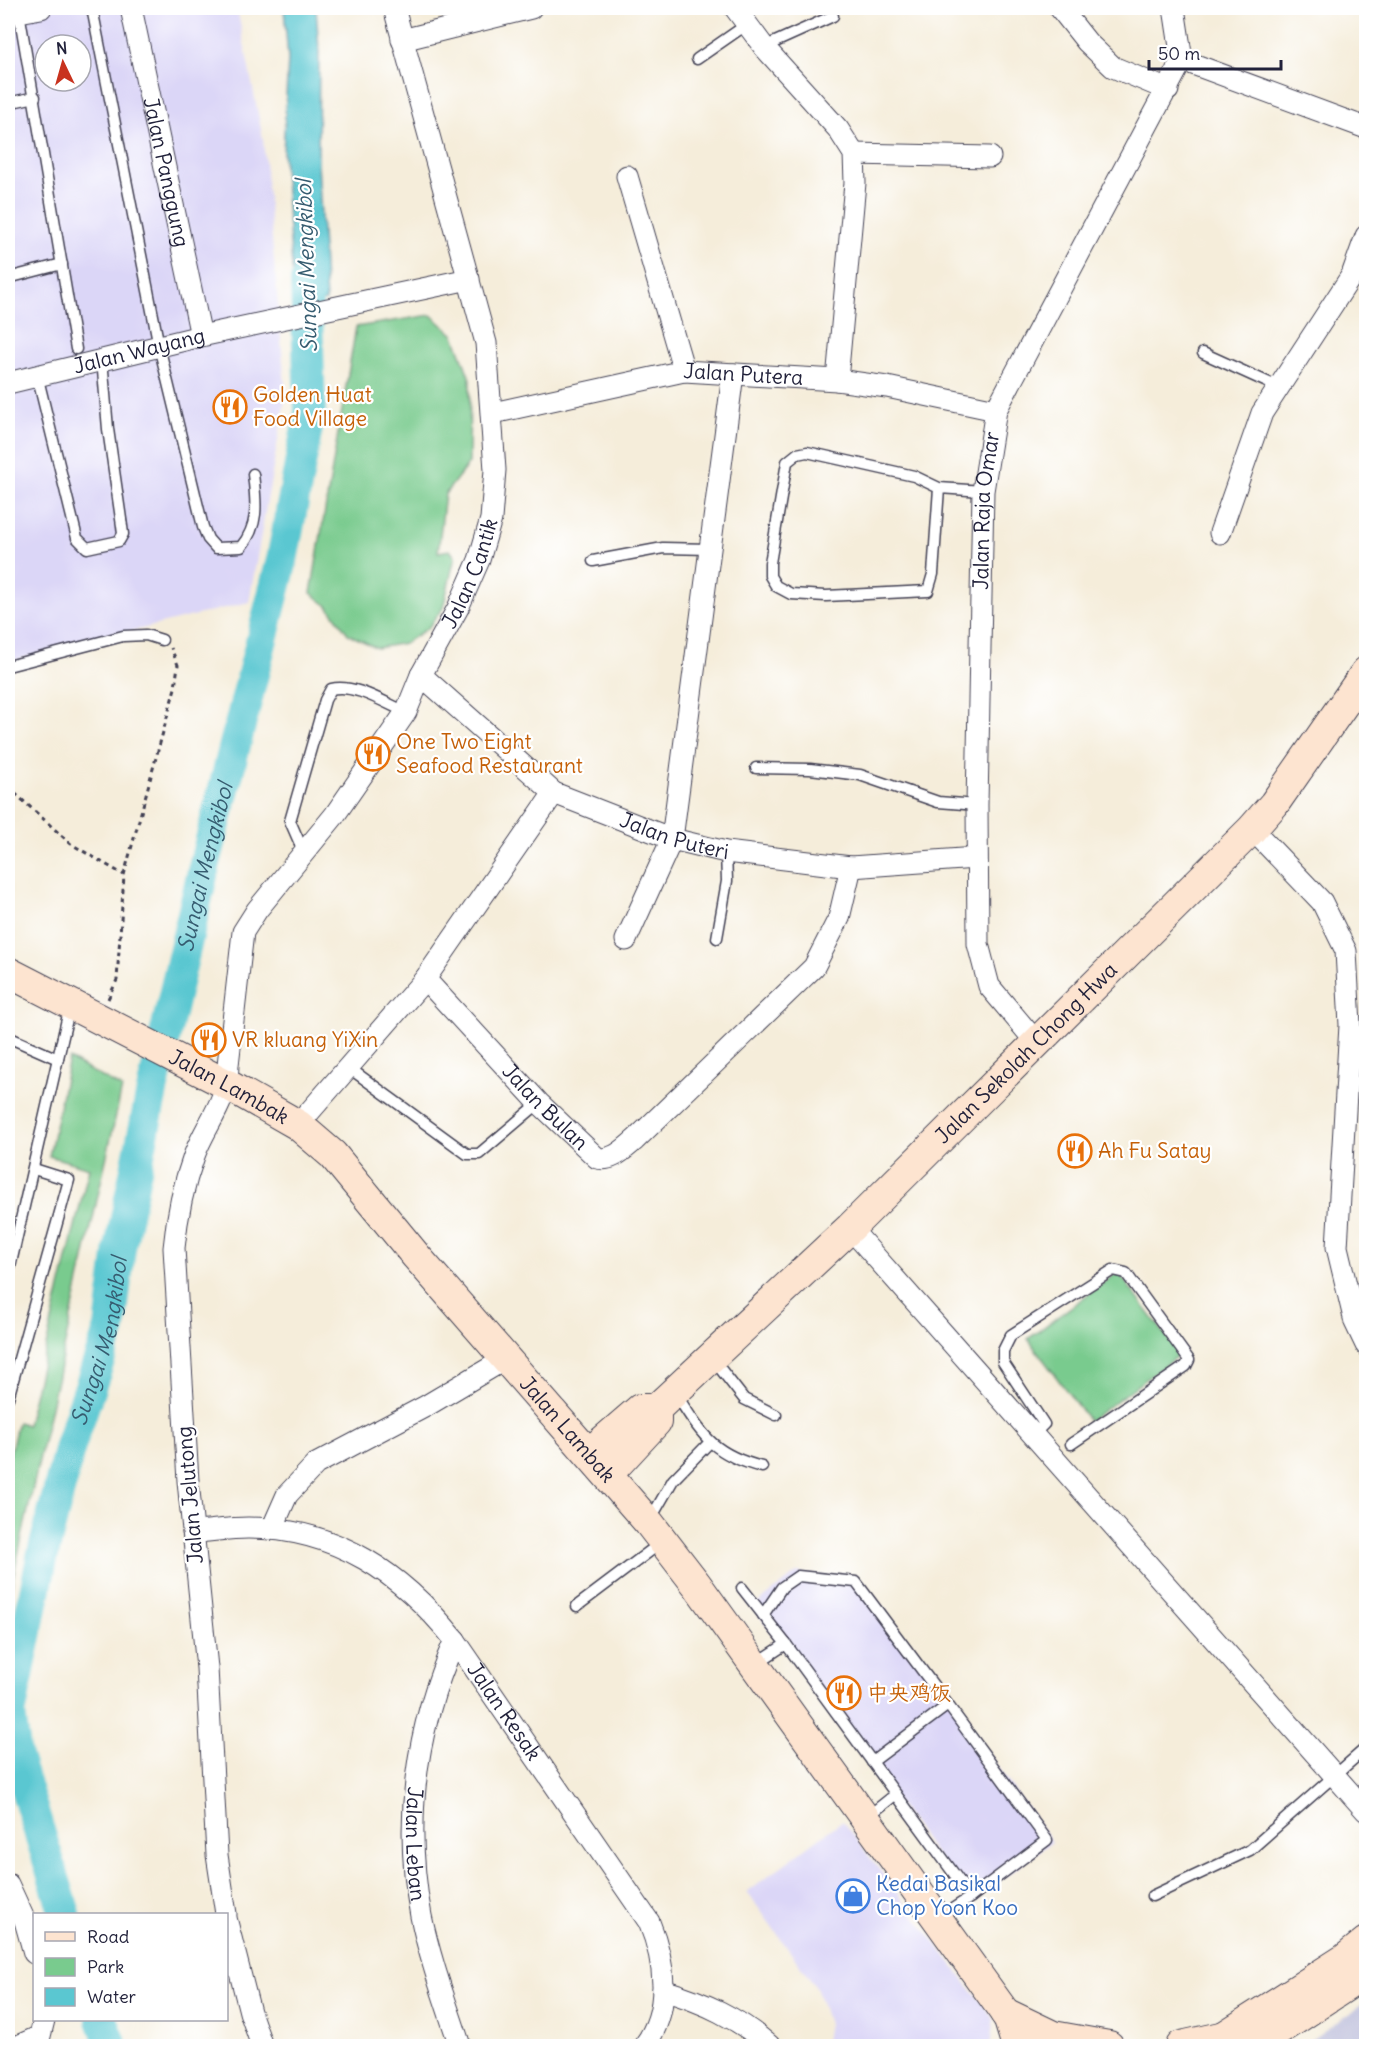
<svg xmlns="http://www.w3.org/2000/svg" width="1374" height="2054" font-family="Delius,'LXGW WenKai TC',sans-serif">
  <rect width="100%" height="100%" fill="#fff"/>
  <filter id="ink" filterUnits="userSpaceOnUse"><feTurbulence type="fractalNoise" baseFrequency=".0167" numOctaves="2"/><feDisplacementMap in="SourceGraphic" scale="12" xChannelSelector="R" yChannelSelector="G"/><feConvolveMatrix kernelMatrix="1 2 1 2 8 2 1 2 1" color-interpolation-filters="sRGB"/></filter>
  <filter id="wash" filterUnits="userSpaceOnUse"><feTurbulence type="fractalNoise" baseFrequency=".008" numOctaves="4" result="noise"/><feDisplacementMap in="SourceGraphic" scale="24" xChannelSelector="R" yChannelSelector="G"/><feGaussianBlur stdDeviation="1.35" result="paint"/><feColorMatrix in="noise" values="0 0 0 0 0 0 0 0 0 0 0 0 0 0 0 0 0 1.4 0 .05"/><feComposite in="paint" operator="in"/></filter>
  <g filter="url(#wash)">
    <rect width="100%" height="100%" fill="#f5edda"/>
    <g fill="#dbd6f7" fill-rule="evenodd">
      <path d="M8,8H237L263,139L286,395L249,602L8,662ZM45,45H81V81H45Z"/>
      <path d="M797,1573L860,1579L1052,1842L971,1902L753,1607Z"/>
      <path d="M842,1821L994,2019L990,2046H824L828,2024L817,1989L747,1892Z"/>
    </g>
    <path fill="#c1c2dd" d="M1366,2002V2046H1302Z"/>
    <g fill="#79cb8e" stroke="#4e7664" stroke-width="1.5">
      <path d="M431,315L454,335L470,379L469,463L445,494L438,552L450,550L455,557L443,608L428,628L405,643L377,648L348,634L328,606L311,593L356,327Z"/>
      <path d="M69,1059L122,1088L8,1600V1461L18,1422L27,1425L89,1168L49,1156Z"/>
      <path d="M1118,1272L1180,1354L1089,1421L1028,1339Z"/>
    </g>
    <path fill="#5ac7d1" stroke="#3e7486" stroke-width="1.5" d="M284,8H316L319,50L318,163L326,301L295,305L283,154L288,59Z"/>
    <g fill="none" stroke-linecap="round" stroke-linejoin="round">
      <g stroke="#5ac7d1" stroke-width="32">
        <path id="s1" d="M65,1914L16,1757L10,1714L42,1558L70,1446L110,1328L120,1248L152,1091L203,871L282,560L310,412L306,281"/>
        <path d="M102,2020L112,2046"/>
      </g>
    </g>
  </g>
  <g filter="url(#ink)">
    <g fill="none" stroke-linecap="round" stroke-linejoin="round">
      <defs>
        <g id="lane">
          <path d="M92,8L159,346L203,527L208,539L216,548L241,547C260,524 256,501 253,474"/>
          <path d="M19,12L76,349"/>
          <path d="M764,47L833,16"/>
          <path d="M697,59L746,25"/>
          <path d="M8,103L35,97"/>
          <path d="M8,278L62,264"/>
          <path d="M1203,353L1278,387"/>
          <path d="M37,375L77,538L87,548L119,541L123,534L122,526L108,429L102,359"/>
          <path d="M939,488L933,574L928,591L826,596L791,594L776,586L770,576V563L787,462L797,454L807,452L914,476L939,488L983,491"/>
          <path d="M593,561L663,548L710,549"/>
          <path d="M8,666L123,636L146,635L162,640"/>
          <path d="M756,768L810,769L860,775L938,802L977,805"/>
          <path d="M304,853L290,821L325,700L331,689C354,683 385,703 406,712"/>
          <path d="M717,938L727,881L726,852"/>
          <path d="M8,1037L58,1059"/>
          <path d="M348,1067L467,1154H479L539,1103"/>
          <path d="M8,1276L70,1006"/>
          <path d="M712,1358L744,1399L776,1415"/>
          <path d="M675,1393C702,1434 711,1454 762,1467"/>
          <path d="M8,1398L69,1180L34,1169"/>
          <path d="M1033,1435L1044,1424L1003,1362V1351L1011,1335L1113,1270L1126,1273L1189,1360L1186,1366L1071,1444"/>
          <path d="M650,1520L673,1480L710,1442"/>
          <path d="M742,1588L786,1644"/>
          <path d="M577,1606L662,1542"/>
          <path d="M763,1615L782,1587L798,1576L856,1582L948,1705L872,1762"/>
          <path d="M757,1663L786,1644L971,1897L940,1917"/>
          <path d="M948,1705L1047,1840L971,1897"/>
          <path d="M866,1818L896,1794"/>
          <path d="M1152,1896L1250,1850L1366,1748"/>
        </g>
        <g id="street">
          <path id="s2" d="M131,8L201,336"/>
          <path d="M735,8L764,47L838,129L854,154L855,183L837,380"/>
          <path d="M1060,8L1087,42L1113,67L1168,90"/>
          <path d="M8,14L41,8"/>
          <path d="M402,40L531,8"/>
          <path d="M1182,60L1366,128"/>
          <path d="M854,154L990,157"/>
          <path d="M627,176L684,371"/>
          <path id="s3" d="M8,383L201,336L469,279"/>
          <path id="s4" d="M493,413L684,371L837,380L887,387L996,410"/>
          <path d="M1220,533L1262,413L1352,275L1366,236"/>
          <path id="s5" d="M421,675L554,793L672,839L726,852L851,867L976,858"/>
          <path id="s6" d="M554,793L425,979L539,1103L597,1158C612,1162 624,1149 635,1140L814,967L839,918L851,867"/>
          <path d="M1252,829L1322,902L1346,951L1350,1025L1337,1247L1355,1322L1366,1345"/>
          <path d="M626,940L672,839L733,374"/>
          <path id="s7" d="M1036,1042L989,986L978,944L977,805L983,491L996,410L1182,60L1174,8"/>
          <path d="M298,1125L425,979"/>
          <path d="M850,1228L1366,1811"/>
          <path d="M272,1529L287,1495L316,1464L426,1406L507,1358"/>
          <path id="s8" d="M193,1532C211,1531 230,1528 248,1528C337,1528 402,1574 455,1640L649,1922C665,1961 672,2010 644,2046"/>
          <path id="s9" d="M455,1640C416,1727 403,1821 421,1916C430,1960 446,2003 460,2046"/>
          <path d="M8,1884L25,1921L34,1953"/>
          <path id="s10" d="M226,1914L217,1855L207,1668L188,1481L174,1248C177,1216 183,1186 194,1156C206,1123 228,1103 228,1065L243,932L257,910L334,816L406,712L421,675L458,608L479,560L491,519L495,470L486,343L394,8"/>
          <path d="M226,1918L250,2012L262,2046"/>
          <path d="M663,1990C703,2002 739,2018 770,2046"/>
          <path d="M18,2046L40,2036L44,2020"/>
        </g>
        <g id="secondary">
          <path id="s11" d="M8,972L228,1085L298,1125L333,1155L416,1256L649,1523L697,1585L1008,2017L1017,2046"/>
          <path id="s12" d="M589,1453L640,1409H656L850,1228L1252,829L1274,804L1366,672"/>
          <path d="M608,1474L656,1422V1409"/>
          <path d="M1005,2013L1053,2036L1109,2046"/>
          <path d="M1181,2046L1226,2036"/>
          <path d="M1209,2046L1345,1959L1366,1942"/>
          <path d="M1255,2046L1366,1973"/>
        </g>
      </defs>
      <use href="#lane" stroke="#424053" stroke-width="13"/>
      <use href="#street" stroke="#424053" stroke-width="23"/>
      <use href="#secondary" stroke="#424053" stroke-width="32"/>
      <g stroke="#424053" stroke-width="3" stroke-dasharray="4.5 4.5" stroke-linecap="butt">
        <path d="M8,787L71,844L124,875"/>
        <path d="M108,999L117,980L124,875L175,688L178,665L171,648"/>
      </g>
      <use href="#lane" stroke="#fff" stroke-width="10"/>
      <use href="#street" stroke="#fff" stroke-width="21"/>
      <use href="#secondary" stroke="#fde4d0" stroke-width="30"/>
    </g>
  </g>
  <defs>
    <symbol id="restaurant-ring" viewBox="-11 -11 22 22"><circle r="9.5" fill="#fff" stroke="#e8710a" stroke-width="1.5"/><path d="M-5-6h1v4h1v-4h1v4h1v-4h1v5L-1.5 .5V6h-2V.5L-5-1ZM5-6V6H3V1.5H1.5Q1.5-4 5-6Z" fill="#e8710a"/></symbol>
    <symbol id="shop-ring" viewBox="-11 -11 22 22"><circle r="9.5" fill="#fff" stroke="#3f7fe0" stroke-width="1.5"/><path d="M-5-2.5h2.3a2.7 3.5 0 0 1 5.4 0H5L5.5 6h-11ZM-1.5-2.5h3a1.5 2.3 0 0 0-3 0Z" fill="#3f7fe0"/></symbol>
  </defs>
  <g fill-rule="evenodd">
    <use href="#restaurant-ring" x="211" y="388" width="38" height="38"/>
    <use href="#restaurant-ring" x="354" y="735" width="38" height="38"/>
    <use href="#restaurant-ring" x="190" y="1021" width="38" height="38"/>
    <use href="#restaurant-ring" x="1056" y="1132" width="38" height="38"/>
    <use href="#restaurant-ring" x="825" y="1674" width="38" height="38"/>
    <use href="#shop-ring" x="834" y="1877" width="38" height="38"/>
  </g>
  <g text-anchor="middle" stroke-width="4.5" stroke-linejoin="round" paint-order="stroke">
    <g font-size="21" fill="#22223b" stroke="#fff">
      <text dy="7" stroke="none"><textPath href="#s2" startOffset="168">Jalan Panggung</textPath></text>
      <text dy="7" stroke="none"><textPath href="#s3" startOffset="135">Jalan Wayang</textPath></text>
      <text dy="7" stroke="none"><textPath href="#s4" startOffset="255">Jalan Putera</textPath></text>
      <text dy="7" stroke="none"><textPath href="#s7" startOffset="550">Jalan Raja Omar</textPath></text>
      <text dy="7" stroke="none"><textPath href="#s10" startOffset="1422">Jalan Cantik</textPath></text>
      <text dy="7" stroke="none"><textPath href="#s5" startOffset="306">Jalan Puteri</textPath></text>
      <text dy="7" stroke="none"><textPath href="#s12" startOffset="597">Jalan Sekolah Chong Hwa</textPath></text>
      <text dy="7" stroke="none"><textPath href="#s11" startOffset="249">Jalan Lambak</textPath></text>
      <text dy="7" stroke="none"><textPath href="#s6" startOffset="402">Jalan Bulan</textPath></text>
      <text dy="7" stroke="none"><textPath href="#s11" startOffset="735">Jalan Lambak</textPath></text>
      <text transform="translate(190 1495) rotate(-95)" y="7">Jalan Jelutong</text>
      <text dy="7" stroke="none"><textPath href="#s8" startOffset="386">Jalan Resak</textPath></text>
      <text dy="7" stroke="none"><textPath href="#s9" startOffset="210">Jalan Leban</textPath></text>
    </g>
    <g font-size="21" fill="#c56008" stroke="#fff" text-anchor="start">
      <text x="253" y="402">Golden Huat<tspan x="253" dy="24">Food Village</tspan></text>
      <text x="396" y="749">One Two Eight<tspan x="396" dy="24">Seafood Restaurant</tspan></text>
      <text x="232" y="1047">VR kluang YiXin</text>
      <text x="1098" y="1158">Ah Fu Satay</text>
      <text x="867" y="1700">中央鸡饭</text>
    </g>
    <g font-size="21" fill="#366cbe" stroke="#fff" text-anchor="start">
      <text x="876" y="1891">Kedai Basikal<tspan x="876" dy="24">Chop Yoon Koo</tspan></text>
    </g>
    <g font-size="22" font-style="italic" fill="#365c70" stroke="#fff">
      <text transform="translate(306 266) rotate(-92)" y="8">Sungai Mengkibol</text>
      <text dy="8" stroke="none"><textPath href="#s1" startOffset="1078">Sungai Mengkibol</textPath></text>
      <text dy="8" stroke="none"><textPath href="#s1" startOffset="592">Sungai Mengkibol</textPath></text>
    </g>
  </g>
  <rect width="1374" height="2054" fill="none" stroke="#fff" stroke-width="30"/>
  <rect x="33" y="1913" width="195" height="108" fill="#ffffff" stroke="#a7a7b1" stroke-width="1.5"/>
  <rect x="45" y="1932" width="30" height="9" fill="#fde4d0" stroke="#a7a7b1" stroke-width="1.5"/>
  <text x="87" y="1943" font-size="18" fill="#22223b">Road</text>
  <rect x="45" y="1958" width="30" height="18" fill="#79cb8e" stroke="#a7a7b1" stroke-width="1.5"/>
  <text x="87" y="1973" font-size="18" fill="#22223b">Park</text>
  <rect x="45" y="1988" width="30" height="18" fill="#5ac7d1" stroke="#a7a7b1" stroke-width="1.5"/>
  <text x="87" y="2003" font-size="18" fill="#22223b">Water</text>
  <g transform="translate(63 63) rotate(355)"><circle r="28" fill="#ffffff" stroke="#a7a7b1" stroke-width="1.5"/>
  <path d="M0-4.5L10 22L0 15L-10 22Z" fill="#c8321e"/>
  <text y="-9" font-size="16" font-weight="bold" text-anchor="middle" fill="#22223b">N</text>
  </g>
  <path d="M1149 60v9h132v-9" fill="none" stroke="#22223b" stroke-width="3"/>
  <text x="1158" y="60" font-size="18" fill="#22223b" stroke="#ffffff" stroke-width="4.5" paint-order="stroke">50 m</text>
</svg>
